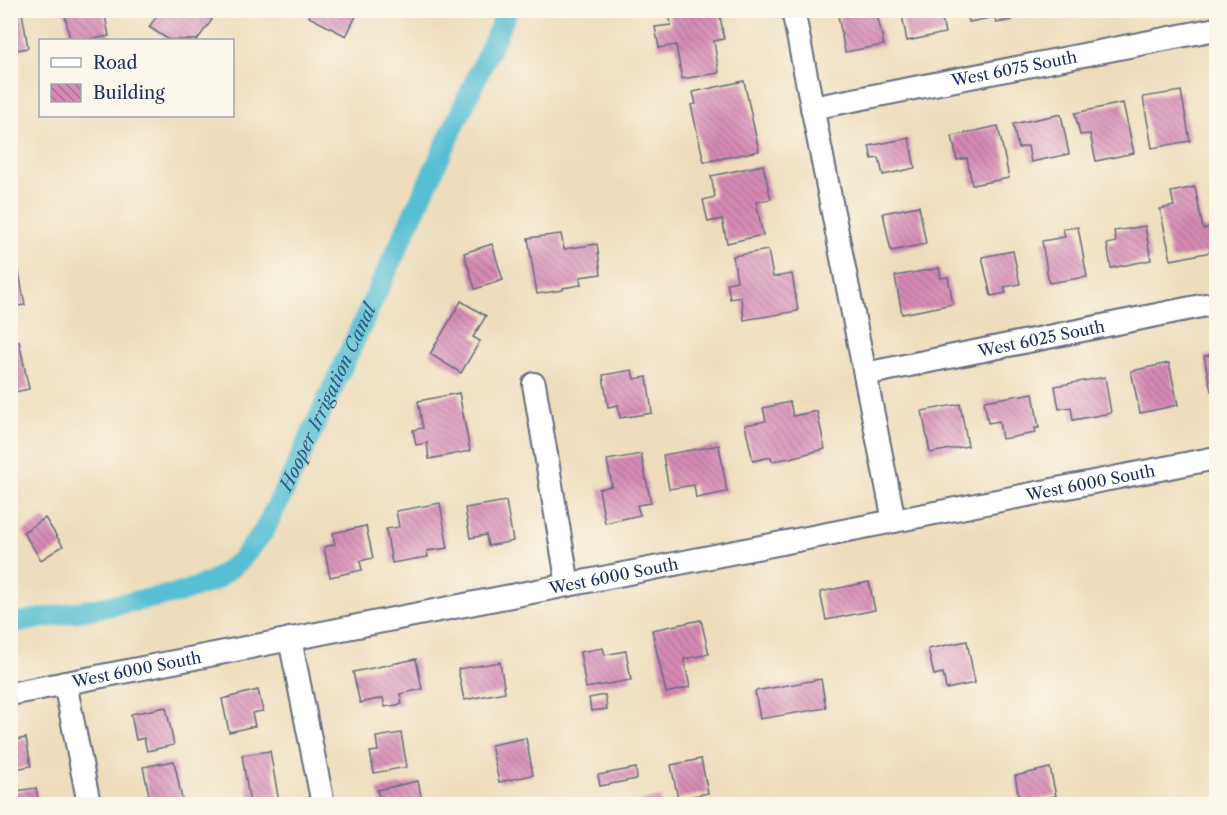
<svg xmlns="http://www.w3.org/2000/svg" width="1227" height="815" font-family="'Libre Caslon Text',serif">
  <defs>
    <pattern id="building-back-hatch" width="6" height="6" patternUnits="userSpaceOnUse" patternTransform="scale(1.5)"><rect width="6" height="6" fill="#d68ab4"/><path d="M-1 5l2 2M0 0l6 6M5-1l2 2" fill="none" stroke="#ad7196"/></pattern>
  </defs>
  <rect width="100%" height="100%" fill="#fbf7ec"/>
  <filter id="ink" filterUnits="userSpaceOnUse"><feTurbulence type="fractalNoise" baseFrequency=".0167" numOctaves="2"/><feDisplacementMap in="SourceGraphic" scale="12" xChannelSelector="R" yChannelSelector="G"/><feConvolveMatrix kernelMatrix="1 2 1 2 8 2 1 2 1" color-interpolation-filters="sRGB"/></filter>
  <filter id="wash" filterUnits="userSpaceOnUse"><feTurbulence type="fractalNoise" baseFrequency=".008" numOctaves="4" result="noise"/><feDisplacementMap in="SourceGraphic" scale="24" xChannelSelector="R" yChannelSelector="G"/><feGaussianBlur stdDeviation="1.35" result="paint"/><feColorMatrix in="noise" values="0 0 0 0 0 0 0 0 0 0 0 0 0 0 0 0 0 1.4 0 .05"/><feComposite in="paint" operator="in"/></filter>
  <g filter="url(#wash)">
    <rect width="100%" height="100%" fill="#eeddbc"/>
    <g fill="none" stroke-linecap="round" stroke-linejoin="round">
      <path stroke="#56bfd3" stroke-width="21" id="s1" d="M10,624L180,593L213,581L240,561L264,531L294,471L508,10"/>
    </g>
    <g id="blocks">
      <g fill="url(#building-back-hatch)">
        <path d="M64,10H104L109,36L86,40H70Z"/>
        <path d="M161,10H198L212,20L197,40H169L149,27Z"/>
        <path d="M312,10H359L346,36L309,17Z"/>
        <path d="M680,10H719L724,39L714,41L719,73L682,79L676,45L659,48L655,27L671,25L669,13Z"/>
        <path d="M837,10H876L884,45L845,52Z"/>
        <path d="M901,10H940L945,33L907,41Z"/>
        <path d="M967,10H1010L1011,20L996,23L995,17L969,22Z"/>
        <path d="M1030,10H1051V12L1031,16Z"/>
        <path d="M22,12L28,48L10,51V14Z"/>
        <path d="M744,81L759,151L704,162L691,105L696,104L693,92Z"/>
        <path d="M1216,84V124H1215L1209,85Z"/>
        <path d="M1181,91L1190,141L1152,148L1143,97Z"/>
        <path d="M1123,103L1134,153L1096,161L1090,134L1080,135L1075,113Z"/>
        <path d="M1061,114L1069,154L1031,162L1028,146L1018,148L1013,124Z"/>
        <path d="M998,126L1009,178L972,185L967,158L957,160L952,136Z"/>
        <path d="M909,138L915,168L883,175L879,158L872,159L869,146Z"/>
        <path d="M763,165L771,199L756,202L763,235L727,243L722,219L708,222L703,200L715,197L711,176Z"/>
        <path d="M1195,187L1203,229L1214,226L1216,251L1171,260L1160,209L1174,206L1171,192Z"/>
        <path d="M919,206L926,244L891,251L883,213Z"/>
        <path d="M1145,226L1151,260L1111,268L1107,244L1116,242L1114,231Z"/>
        <path d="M1078,227L1087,277L1049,283L1042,241L1065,237L1063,229Z"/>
        <path d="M561,234L564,249L597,244L601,274L580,277L581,285L563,288V290L537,294L528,238Z"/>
        <path d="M492,244L503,280L475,289L464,253Z"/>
        <path d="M768,250L773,277L792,274L798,311L744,320L741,297L730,299L727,283L737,281L733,256Z"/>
        <path d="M1013,251L1020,284L1004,287L1006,293L991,296L982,257Z"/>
        <path d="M16,256L25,305L10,307V257Z"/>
        <path d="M939,268L941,278L948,277L953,304L902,314L895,276Z"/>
        <path d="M461,301L486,316L473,337L480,341L461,373L430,354Z"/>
        <path d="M19,341L29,389L10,393V342Z"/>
        <path d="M1216,354V390L1211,391L1204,356Z"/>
        <path d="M1169,363L1178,405L1140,413L1131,371Z"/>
        <path d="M632,370L634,379L647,377L652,413L620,418L618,405L608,407L603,375Z"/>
        <path d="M1105,377L1111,413L1073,420L1071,407L1059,409L1055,386Z"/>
        <path d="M459,393L470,451L429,459L427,443L416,445L413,430L423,428L418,401Z"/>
        <path d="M1033,393L1039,428H1035L1036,433L1002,439L999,421L988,423L984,401Z"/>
        <path d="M790,402L793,416L817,411L825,449L790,458L772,461L771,457L753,461L745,425L766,421L763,408Z"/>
        <path d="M960,404L968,446L930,453L922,411Z"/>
        <path d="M719,445L727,492L696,498L694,485L669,489L663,455Z"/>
        <path d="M641,454L651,503L637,505L640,515L605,523L599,489L612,486L607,460Z"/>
        <path d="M506,501L513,541L488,546L486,535L470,538L465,508Z"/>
        <path d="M440,503L448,548L427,551L428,557L392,563L386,529L399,527L396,511Z"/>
        <path d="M45,518L63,546L41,560L23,532Z"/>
        <path d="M366,526L373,558L360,561L362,570L330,577L324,547L335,544L333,533Z"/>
        <path d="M869,582L875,610L826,620L820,592Z"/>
        <path d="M701,620L709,654L684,659L690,687L666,693L652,630Z"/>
        <path d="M967,641L975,683L946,689L943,673L934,675L928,649Z"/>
        <path d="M603,648L605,655L626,651L631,680L586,688L580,652Z"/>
        <path d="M416,659L422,689L400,694L402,704L385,707L383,698L360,703L353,672Z"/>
        <path d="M500,662L505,692L464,700L458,669Z"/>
        <path d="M821,679L826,708L760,719L755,691Z"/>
        <path d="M258,690L263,711L252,713L255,726L229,732L222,699Z"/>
        <path d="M605,695L607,709L591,711L589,698Z"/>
        <path d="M166,707L174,745L147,751L144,738L136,740L131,714Z"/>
        <path d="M401,733L407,767L374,773L370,752L378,751L376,737Z"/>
        <path d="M26,738L31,766L10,770V741Z"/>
        <path d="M526,738L533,775L499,782L491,745Z"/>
        <path d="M270,751L279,802L250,804L242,755Z"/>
        <path d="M701,759L708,793L678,799L671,765Z"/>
        <path d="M174,761L183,804H151L143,767Z"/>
        <path d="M636,768L637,779L600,786L598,775Z"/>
        <path d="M1050,768L1056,796L1020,803L1015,776Z"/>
        <path d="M418,781L423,804H381L377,790Z"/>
        <path d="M36,788L39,804H11L10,792Z"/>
        <path d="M661,797L662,804H640V801Z"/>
      </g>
    </g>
  </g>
  <g filter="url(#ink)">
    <use href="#blocks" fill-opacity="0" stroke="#656c7f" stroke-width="1.5"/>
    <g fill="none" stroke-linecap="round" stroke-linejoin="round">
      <defs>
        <g id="minor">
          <path d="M793,10L894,521"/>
          <path id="s2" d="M812,108L1216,29"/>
          <path id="s3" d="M865,374L1216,303"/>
          <path d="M534,384L568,585"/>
          <path d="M290,639L323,804"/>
          <path d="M65,683L89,804"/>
          <path id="s4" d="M10,694L1216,458"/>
        </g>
      </defs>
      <use href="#minor" stroke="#656c7f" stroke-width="26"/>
      <use href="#minor" stroke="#fff" stroke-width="22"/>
    </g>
  </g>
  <g text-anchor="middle" stroke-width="4.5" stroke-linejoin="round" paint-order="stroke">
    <g font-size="16" fill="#1b2f5e" stroke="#fbf7ec">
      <text dy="6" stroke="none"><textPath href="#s2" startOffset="206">West 6075 South</textPath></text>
      <text dy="6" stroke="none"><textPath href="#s3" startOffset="180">West 6025 South</textPath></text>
      <text dy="6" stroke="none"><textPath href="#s4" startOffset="1101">West 6000 South</textPath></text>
      <text dy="6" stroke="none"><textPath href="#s4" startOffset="615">West 6000 South</textPath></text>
      <text dy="6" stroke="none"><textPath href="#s4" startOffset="129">West 6000 South</textPath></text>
    </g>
    <g font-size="18" font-style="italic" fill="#2d5a81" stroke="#fbf7ec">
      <text dy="6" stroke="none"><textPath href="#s1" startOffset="428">Hooper Irrigation Canal</textPath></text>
    </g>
  </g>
  <rect width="1227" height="815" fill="none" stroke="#fbf7ec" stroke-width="36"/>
  <rect x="39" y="39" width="195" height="78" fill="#fbf7ec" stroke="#a1a7b3" stroke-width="1.5"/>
  <rect x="51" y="58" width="30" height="9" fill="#ffffff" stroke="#a1a7b3" stroke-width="1.5"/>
  <text x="93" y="69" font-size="18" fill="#1b2f5e">Road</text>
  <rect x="51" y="84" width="30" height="18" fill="url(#building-back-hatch)" stroke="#a1a7b3" stroke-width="1.5"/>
  <text x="93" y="99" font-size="18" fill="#1b2f5e">Building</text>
</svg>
